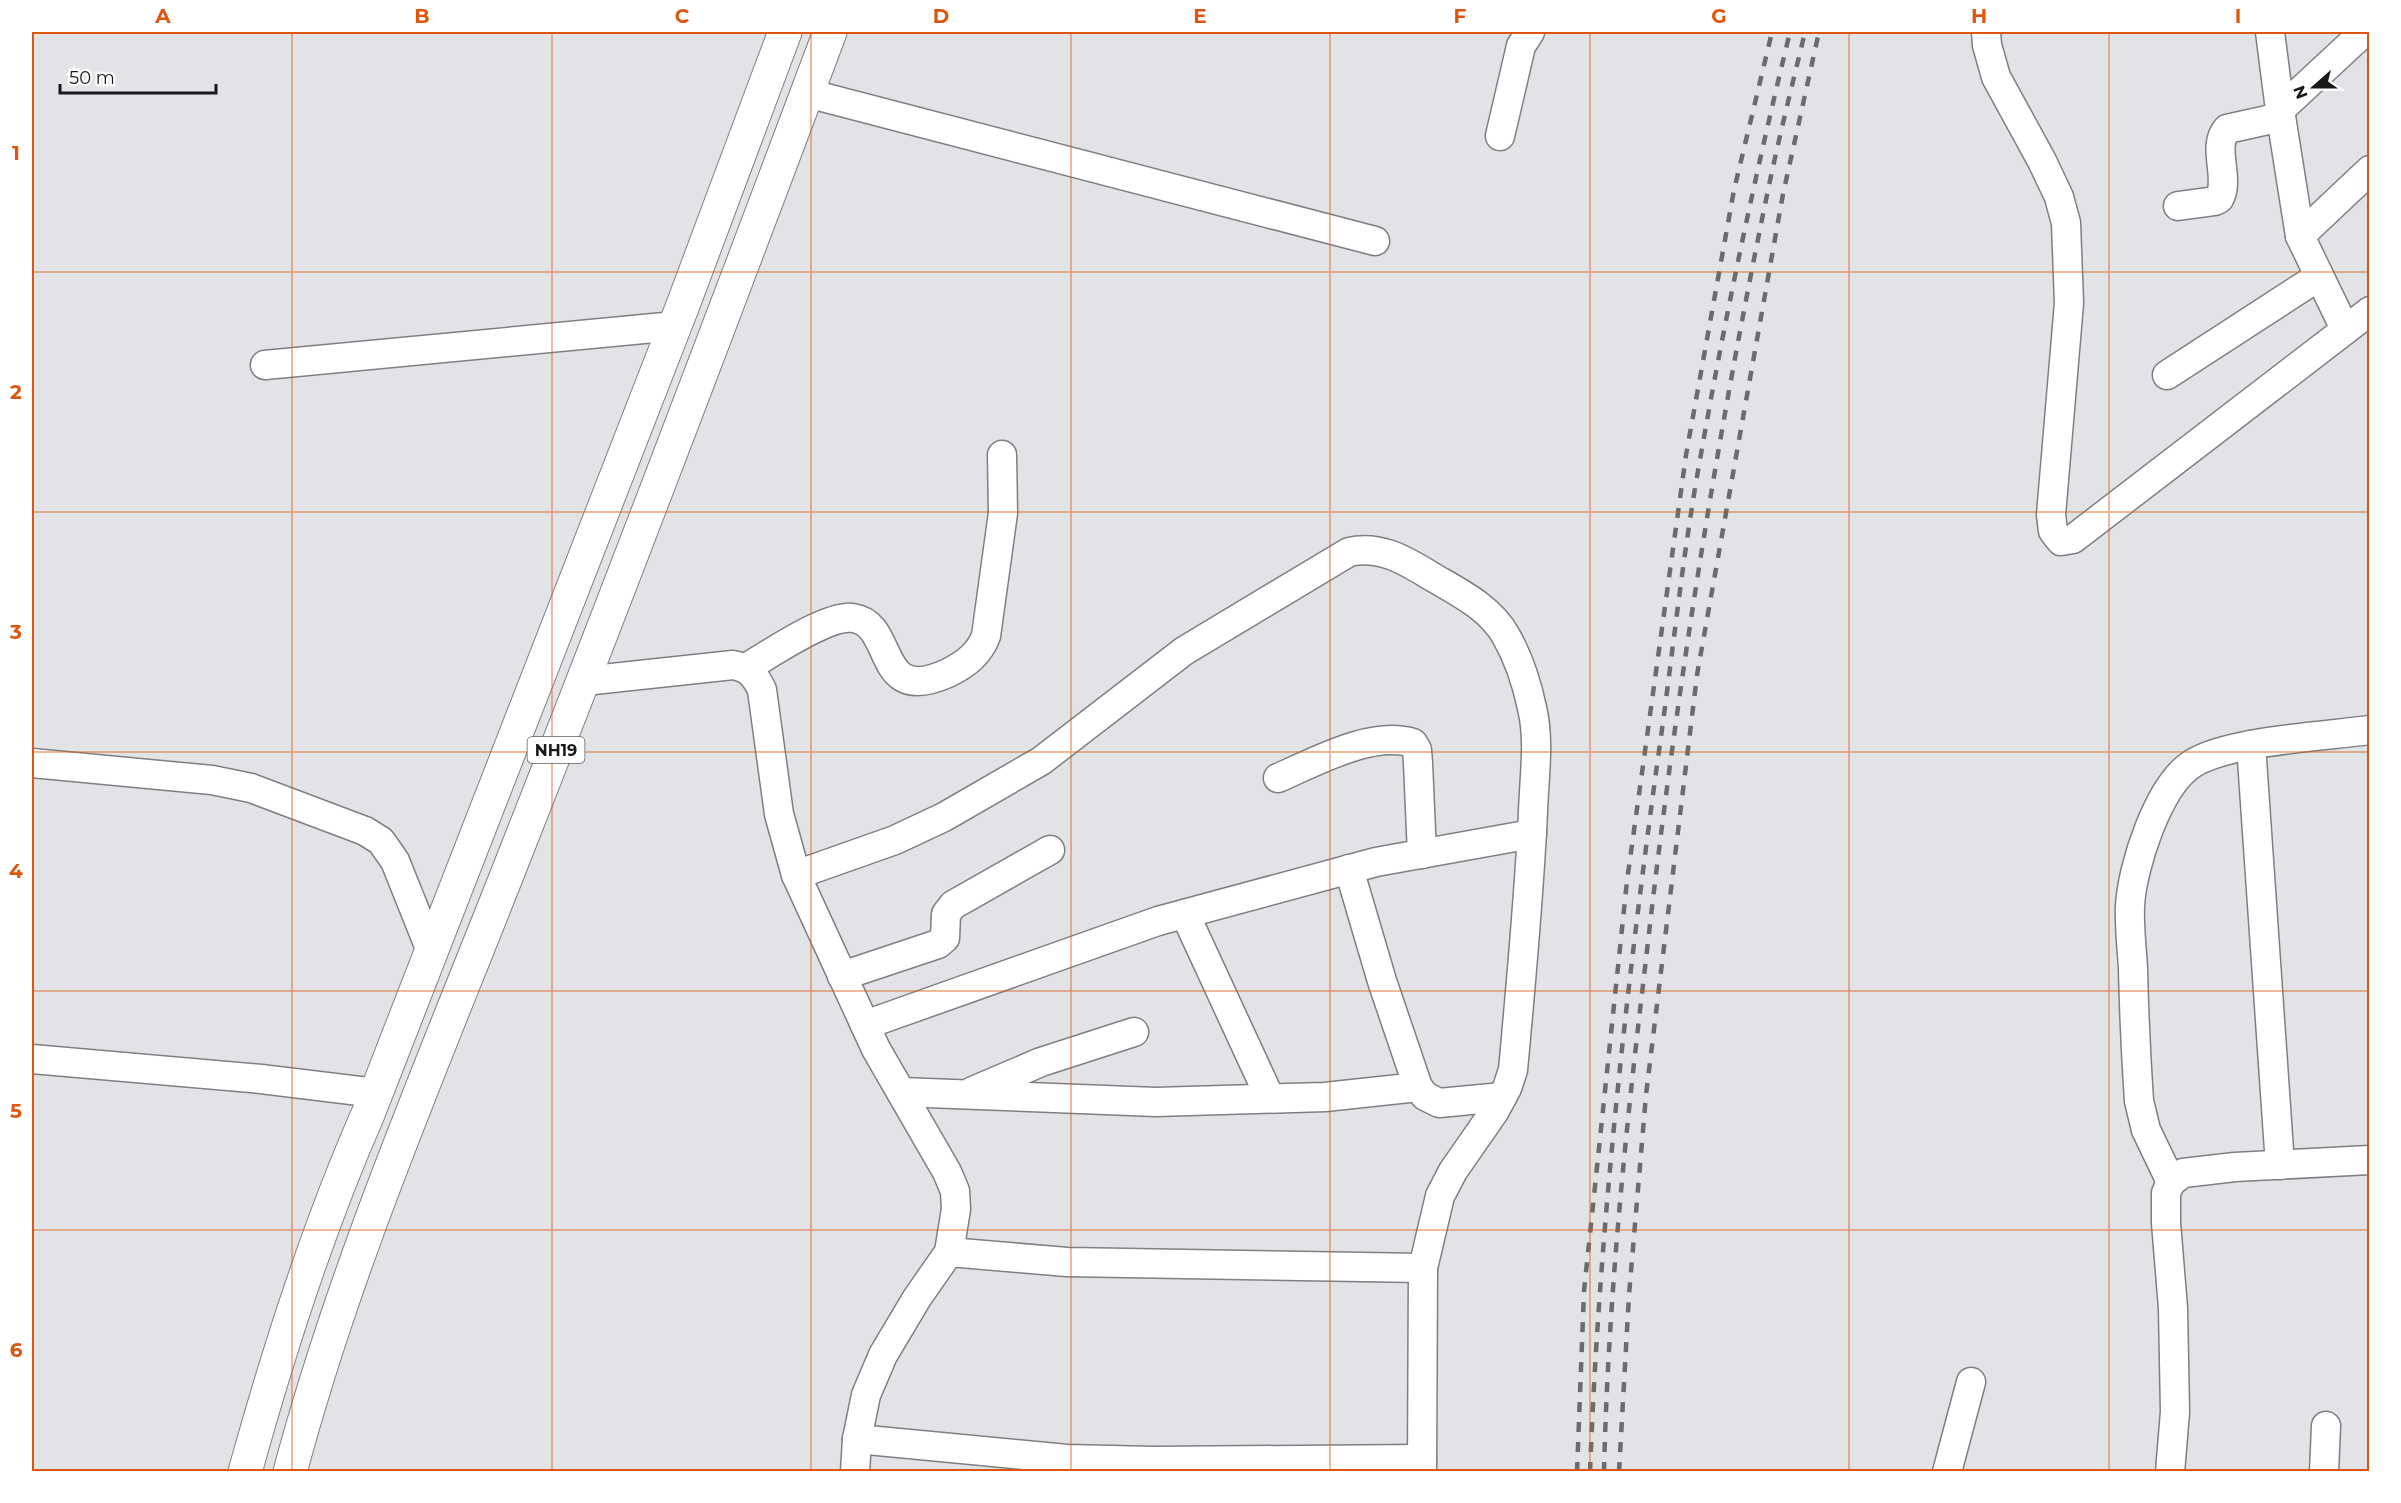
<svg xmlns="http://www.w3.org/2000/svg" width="2401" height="1503" font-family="Montserrat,sans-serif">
  <rect width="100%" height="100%" fill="#e2e3e7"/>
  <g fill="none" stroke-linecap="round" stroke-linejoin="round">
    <defs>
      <g id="minor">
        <path d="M1986,32L1987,45L1996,77L2042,161L2059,197L2066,223L2069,303L2051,515L2053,531L2061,541L2073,539L2370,311"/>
        <path d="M2270,32L2280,110L2300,236L2345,329"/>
        <path d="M807,93L1375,241"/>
        <path d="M2280,110L2364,32"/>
        <path d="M1500,136L1521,46L1530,32"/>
        <path d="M2178,206L2215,201L2219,199C2231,179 2211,147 2227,129L2281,117"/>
        <path d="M2300,236L2370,170"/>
        <path d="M265,365L675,326"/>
        <path d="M2167,375L2318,277"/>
        <path d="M746,668C770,654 828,614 853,618C897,624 873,707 948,673C966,664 979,654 986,636L1003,513L1002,455"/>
        <path d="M584,681L733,665C749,668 755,675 762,690L779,814L796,875L876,1049L947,1172L955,1191L956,1209L949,1252L917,1298L883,1355L866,1395L857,1439L855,1472"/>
        <path d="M2251,745L2280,1165"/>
        <path d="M32,763L212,780L251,788L365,831L381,841L395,861L431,951"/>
        <path d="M1278,778C1315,762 1372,730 1413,743L1417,750L1418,763L1422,854"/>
        <path d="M1349,869L1382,981L1418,1087L1425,1096L1439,1103L1502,1097"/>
        <path d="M796,875L895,840L944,817L1041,761L1184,651L1349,552C1382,544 1409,563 1436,579C1462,594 1491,609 1506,636C1518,657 1527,684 1532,708C1540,741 1534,778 1533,812C1529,898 1521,984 1513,1070L1507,1088L1494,1112L1453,1171L1440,1196L1423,1268L1422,1472"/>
        <path d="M1185,914L1270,1098"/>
        <path d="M842,976L938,944L945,938L946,914L953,905L1050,850"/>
        <path d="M865,1025L1158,921L1376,862L1532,834"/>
        <path d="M32,1059L261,1079L376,1093"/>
        <path d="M973,1091L1041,1062L1134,1032"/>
        <path d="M901,1092L1156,1102L1325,1097L1418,1087"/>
        <path d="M2171,1182L2146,1130L2139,1101C2136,1057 2134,1013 2133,969C2132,949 2129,927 2130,906C2132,867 2158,786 2192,764C2227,741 2325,736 2370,730"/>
        <path d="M949,1252L1067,1262L1423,1268"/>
        <path d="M857,1439L1067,1459L1154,1461L1422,1459"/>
        <path d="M1947,1472L1971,1382"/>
        <path d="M2170,1472L2175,1412L2173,1308L2166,1223V1193L2171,1182L2183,1173L2235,1167L2370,1160"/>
        <path d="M2324,1472L2326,1426"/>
      </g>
      <g id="highway">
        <path d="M245,1472C279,1349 317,1230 368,1114L683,305L785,32"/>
        <path d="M290,1472C345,1265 434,1061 512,862C621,586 726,309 830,32"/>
      </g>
    </defs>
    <use href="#minor" stroke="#7e7f83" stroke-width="31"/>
    <use href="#highway" stroke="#7e7f83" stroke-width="35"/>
    <use href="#minor" stroke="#fff" stroke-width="28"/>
    <use href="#highway" stroke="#fff" stroke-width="33"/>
    <g stroke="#6a6b6d" stroke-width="4.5" stroke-dasharray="10 10" stroke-linecap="butt">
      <path d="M1577,1472L1584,1291L1627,881L1686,455L1734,190L1772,32"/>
      <path d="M1590,1472C1599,1235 1625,1000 1657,765C1672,662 1682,557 1701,454C1726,312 1756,171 1790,32"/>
      <path d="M1604,1472C1608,1304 1625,1135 1645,968C1674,709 1714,451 1767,195C1778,141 1792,86 1805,32"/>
      <path d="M1619,1472L1629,1295L1646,1095L1697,675L1783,194L1819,32"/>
    </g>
  </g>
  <path fill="none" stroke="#de560d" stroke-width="1.5" stroke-opacity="0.55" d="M292,32V1472M552,32V1472M811,32V1472M1071,32V1472M1330,32V1472M1590,32V1472M1849,32V1472M2109,32V1472M32,272H2370M32,512H2370M32,752H2370M32,991H2370M32,1230H2370"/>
  <g text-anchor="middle" stroke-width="5" stroke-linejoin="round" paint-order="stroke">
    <rect fill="#fff" stroke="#5d5e5f" stroke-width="1.5" x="527.5" y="737" width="57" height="26" rx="4.5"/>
    <g font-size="16" font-weight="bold" fill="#18191a">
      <text x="556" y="756">NH19</text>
    </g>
  </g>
  <rect width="2401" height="1503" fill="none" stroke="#ffffff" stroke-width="66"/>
  <g transform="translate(2314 87) rotate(249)" stroke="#ffffff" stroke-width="4.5" paint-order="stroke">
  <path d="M0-4.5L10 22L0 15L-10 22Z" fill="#18191a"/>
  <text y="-9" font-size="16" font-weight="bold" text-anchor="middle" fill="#18191a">N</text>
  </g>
  <path d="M60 84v9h156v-9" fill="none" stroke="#18191a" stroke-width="3"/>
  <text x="69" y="84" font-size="18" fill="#18191a" stroke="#ffffff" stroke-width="4.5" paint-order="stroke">50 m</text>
  <rect x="33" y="33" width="2335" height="1437" fill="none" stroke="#de560d" stroke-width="2"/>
  <g font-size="20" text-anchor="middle" font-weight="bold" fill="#de560d">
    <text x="163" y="23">A</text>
    <text x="422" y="23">B</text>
    <text x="682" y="23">C</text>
    <text x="941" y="23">D</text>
    <text x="1200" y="23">E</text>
    <text x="1460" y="23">F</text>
    <text x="1719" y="23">G</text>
    <text x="1979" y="23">H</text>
    <text x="2238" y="23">I</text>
    <text x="16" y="160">1</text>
    <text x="16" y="399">2</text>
    <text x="16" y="639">3</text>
    <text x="16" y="878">4</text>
    <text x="16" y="1118">5</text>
    <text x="16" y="1357">6</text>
  </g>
</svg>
